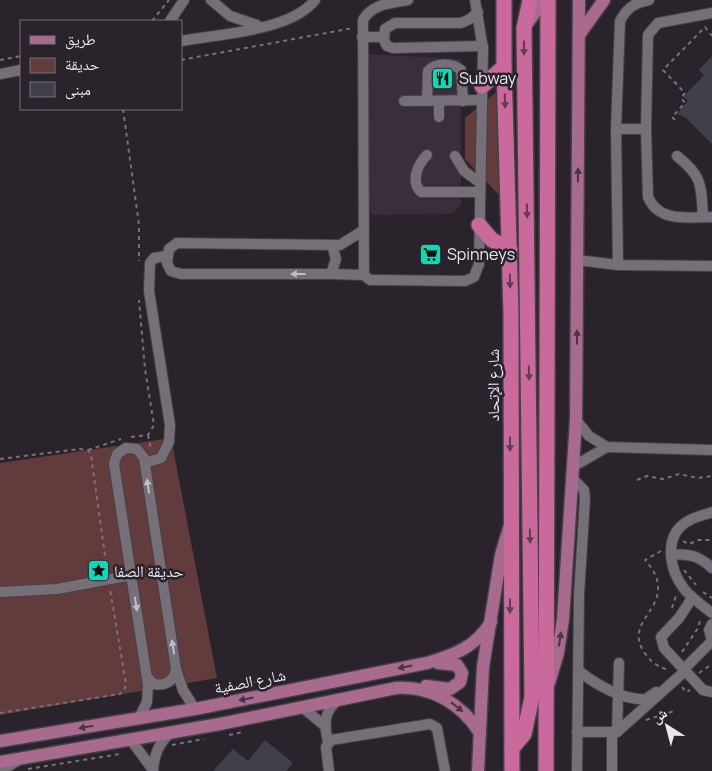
<svg xmlns="http://www.w3.org/2000/svg" width="712" height="771" font-family="Manrope,'Noto Naskh Arabic',sans-serif">
  <rect width="100%" height="100%" fill="#2a232c"/>
  <path fill="#392e3b" d="M366,54L461,59V205L452,214L373,215L367,207Z"/>
  <g fill="#623b3d">
    <path d="M499,90L500,196L465,159V118Z"/>
    <path d="M171,438L217,678L0,715V463Z"/>
  </g>
  <g fill="#41404a">
    <path d="M712,56V144L686,118L677,114L688,101L683,97L704,75L699,70Z"/>
    <path d="M445,71L454,74L455,85H434L435,74Z"/>
    <path d="M265,740L293,763L286,771H213L233,749L248,761Z"/>
  </g>
  <g fill="none" stroke-linecap="round" stroke-linejoin="round">
    <defs>
      <g id="minor">
        <path d="M211,0L230,16L257,25"/>
        <path d="M478,12L470,19L461,23H395L385,29L384,40L387,46L393,48L483,46"/>
        <path d="M712,13L658,23L648,35L646,129L648,197C659,223 688,217 712,217"/>
        <path d="M170,21L184,0"/>
        <path d="M362,37H384"/>
        <path d="M181,41C219,34 291,31 315,0"/>
        <path d="M0,74L21,70"/>
        <path d="M404,101L482,100"/>
        <path d="M427,101L428,71C436,62 453,63 461,70L463,101"/>
        <path d="M439,101V117"/>
        <path d="M616,129H646"/>
        <path d="M427,155C418,164 410,181 421,192H479"/>
        <path d="M455,156L464,171L479,182"/>
        <path d="M677,156C703,177 701,185 703,217"/>
        <path d="M364,230L340,245L177,243L169,249L167,263L171,271L181,274H331L364,275L370,280H377L465,281L474,277L479,264L483,49L475,0"/>
        <path d="M577,260L618,265L712,266"/>
        <path d="M618,265L616,129L620,21C627,8 634,3 649,0"/>
        <path d="M331,274L336,259L332,245"/>
        <path d="M364,275L363,20C372,4 391,3 408,0"/>
        <path d="M576,420L589,436L607,447L712,450"/>
        <path d="M145,463L161,458L169,442L170,425L149,291L150,263L154,258L167,256"/>
        <path d="M574,466L607,447"/>
        <path d="M573,479L584,490L585,498L579,595L577,771"/>
        <path d="M712,512C705,515 697,516 690,520C662,534 669,570 685,590C693,599 703,606 712,613"/>
        <path d="M671,555C689,553 699,556 712,568"/>
        <path d="M0,592L57,589L132,575"/>
        <path d="M692,598L679,618L661,637L664,648L703,690L712,692"/>
        <path d="M712,624L709,630L712,640"/>
        <path d="M684,669L712,641"/>
        <path d="M579,671C595,684 624,701 646,699L656,692"/>
        <path d="M147,677L154,684C166,686 174,681 176,669"/>
        <path d="M302,707L325,726"/>
        <path d="M139,718L147,702L148,685L114,464L117,454L126,448L137,449L144,458L176,669L183,690L195,709"/>
        <path d="M577,732H617L685,671"/>
        <path d="M617,732L619,663"/>
        <path d="M131,740L153,770"/>
        <path d="M328,742C324,725 323,710 340,699"/>
        <path d="M1,771L17,761"/>
        <path d="M153,771C154,754 159,743 171,732"/>
        <path d="M329,771L326,747L331,740L430,724L437,728L445,771"/>
        <path d="M612,771V732"/>
      </g>
      <g id="major">
        <path d="M526,25L544,0"/>
        <path d="M579,35L604,0"/>
        <path d="M549,683L558,653L563,619L576,420L579,0"/>
        <path d="M426,686L450,689L460,682L462,673L457,665L438,663"/>
        <path d="M0,741L195,709L427,663C454,655 476,647 491,622"/>
        <path d="M0,762L220,724L396,688C431,686 461,703 480,733"/>
        <path d="M478,771L483,667L501,555L510,525"/>
      </g>
      <g id="highway">
        <path d="M504,0V67L511,314L512,771"/>
        <path d="M482,86L504,67"/>
        <path d="M479,225L492,240L510,249"/>
        <path d="M512,748L524,734L532,697L524,28L530,0"/>
        <path d="M546,771L548,0"/>
      </g>
    </defs>
    <use href="#minor" stroke="#464148" stroke-width="12"/>
    <use href="#major" stroke="#464148" stroke-width="15"/>
    <use href="#highway" stroke="#464148" stroke-width="18"/>
    <g stroke="#787179" stroke-width="2" stroke-dasharray="4 4" stroke-linecap="butt">
      <path d="M152,21L169,0"/>
      <path d="M0,60L21,56"/>
      <path d="M181,60L353,28"/>
      <path d="M123,109L139,225V261"/>
      <path d="M675,120L672,117L685,103L681,98L685,93L663,70L705,27L712,36"/>
      <path d="M148,435L151,449"/>
      <path d="M131,437L148,435L154,425L145,369L139,300"/>
      <path d="M88,450L121,439"/>
      <path d="M0,459L80,449L88,450L91,455L107,570"/>
      <path d="M637,480L647,476L663,479L679,474L698,478L712,476"/>
      <path d="M683,541L689,544L699,540H712"/>
      <path d="M661,551L645,560C653,569 659,578 658,591C656,614 627,626 644,652C650,661 656,666 666,669"/>
      <path d="M684,570L696,585"/>
      <path d="M703,592L712,598"/>
      <path d="M672,608L676,596"/>
      <path d="M682,652L698,628L701,618"/>
      <path d="M699,673L712,664"/>
      <path d="M682,687L686,692L690,690"/>
      <path d="M222,691L233,686L278,678"/>
      <path d="M0,713L120,694L124,691L126,684L110,589"/>
      <path d="M646,720L674,711"/>
      <path d="M229,735L243,732"/>
      <path d="M172,745L204,739"/>
      <path d="M28,769L120,754"/>
    </g>
    <use href="#minor" stroke="#766f78" stroke-width="10"/>
    <use href="#major" stroke="#a86b8e" stroke-width="12"/>
    <use href="#highway" stroke="#c9699c" stroke-width="15"/>
  </g>
  <defs><path id="oneway-solid" d="M-6-.8H1V-3.2L6.5 0L1 3.2V.8H-6Z" transform="scale(1.25)"/></defs>
  <g fill="#623c53">
    <use href="#oneway-solid" transform="translate(524 48) rotate(89)"/>
    <use href="#oneway-solid" transform="translate(505 101) rotate(88)"/>
    <use href="#oneway-solid" transform="translate(527 211) rotate(89)"/>
    <use href="#oneway-solid" transform="translate(510 281) rotate(89)"/>
    <use href="#oneway-solid" transform="translate(529 373) rotate(89)"/>
    <use href="#oneway-solid" transform="translate(510 444) rotate(90)"/>
    <use href="#oneway-solid" transform="translate(530 536) rotate(89)"/>
    <use href="#oneway-solid" transform="translate(510 606) rotate(90)"/>
  </g>
  <g fill="#4a3544">
    <use href="#oneway-solid" transform="translate(578 175) rotate(-89)"/>
    <use href="#oneway-solid" transform="translate(577 337) rotate(-90)"/>
    <use href="#oneway-solid" transform="translate(560 639) rotate(-81)"/>
    <use href="#oneway-solid" transform="translate(405 667) rotate(169)"/>
    <use href="#oneway-solid" transform="translate(246 699) rotate(169)"/>
    <use href="#oneway-solid" transform="translate(457 707) rotate(38)"/>
    <use href="#oneway-solid" transform="translate(86 727) rotate(170)"/>
  </g>
  <g fill="#c2bcc3">
    <use href="#oneway-solid" transform="translate(298 274) rotate(-180)"/>
    <use href="#oneway-solid" transform="translate(148 486) rotate(-99)"/>
    <use href="#oneway-solid" transform="translate(136 604) rotate(81)"/>
    <use href="#oneway-solid" transform="translate(173 647) rotate(-99)"/>
  </g>
  <defs>
    <symbol id="restaurant-square" viewBox="-11 -11 22 22"><rect x="-9" y="-9" width="18" height="18" rx="4" fill="#17d5b2" stroke="#2a232c"/><path d="M-5-6h1v4h1v-4h1v4h1v-4h1v5L-1.5 .5V6h-2V.5L-5-1ZM5-6V6H3V1.5H1.5Q1.5-4 5-6Z" fill="#111"/></symbol>
    <symbol id="supermarket-square" viewBox="-11 -11 22 22"><rect x="-9" y="-9" width="18" height="18" rx="4" fill="#17d5b2" stroke="#2a232c"/><path d="M-6-5.5h2.5l.6 2H6L4.5 2H-2.5L-4.4-4H-6ZM-1.5 3.2a1.3 1.3 0 1 0 .1 0ZM3 3.2a1.3 1.3 0 1 0 .1 0Z" fill="#111"/></symbol>
    <symbol id="sight-square" viewBox="-11 -11 22 22"><rect x="-9" y="-9" width="18" height="18" rx="4" fill="#17d5b2" stroke="#2a232c"/><path d="M0-6L1.8-2.2L6-1.7L2.9 1.2L3.7 5.4L0 3.3L-3.7 5.4L-2.9 1.2L-6-1.7L-1.8-2.2Z" fill="#111"/></symbol>
  </defs>
  <g fill-rule="evenodd">
    <use href="#restaurant-square" x="430" y="66" width="25" height="25"/>
    <use href="#supermarket-square" x="418" y="242" width="25" height="25"/>
    <use href="#sight-square" x="86" y="558" width="25" height="25"/>
  </g>
  <g text-anchor="middle" stroke-width="5" stroke-linejoin="round" paint-order="stroke">
    <g font-size="16" fill="#ebe6ec" stroke="#2a232c" text-anchor="start">
      <text x="459" y="84">Subway</text>
      <text x="447" y="260">Spinneys</text>
      <text x="114" y="577">حديقة الصفا</text>
    </g>
    <g font-size="16" fill="#ebe6ec" stroke="#2a232c">
      <text transform="translate(493 385) rotate(-90)" y="6">شارع الإتحاد</text>
      <text transform="translate(250 681) rotate(-11)" y="6">شارع الصفية</text>
    </g>
  </g>
  <rect x="20" y="20" width="162" height="90" fill="#2a232c" stroke="#777179"/>
  <rect x="30" y="36" width="25" height="8" fill="#a86b8e" stroke="#777179"/>
  <text x="65" y="45" font-size="15" fill="#ebe6ec">طريق</text>
  <rect x="30" y="58" width="25" height="15" fill="#623b3d" stroke="#777179"/>
  <text x="65" y="70" font-size="15" fill="#ebe6ec">حديقة</text>
  <rect x="30" y="82" width="25" height="15" fill="#41404a" stroke="#777179"/>
  <text x="65" y="95" font-size="15" fill="#ebe6ec">مبنى</text>
  <g transform="translate(667 726) rotate(324)" stroke="#2a232c" stroke-width="4" paint-order="stroke">
  <path d="M0-4L9 19L0 12L-9 19Z" fill="#ebe6ec"/>
  <text y="-8" font-size="14" font-weight="bold" text-anchor="middle" fill="#ebe6ec">ش</text>
  </g>
</svg>
